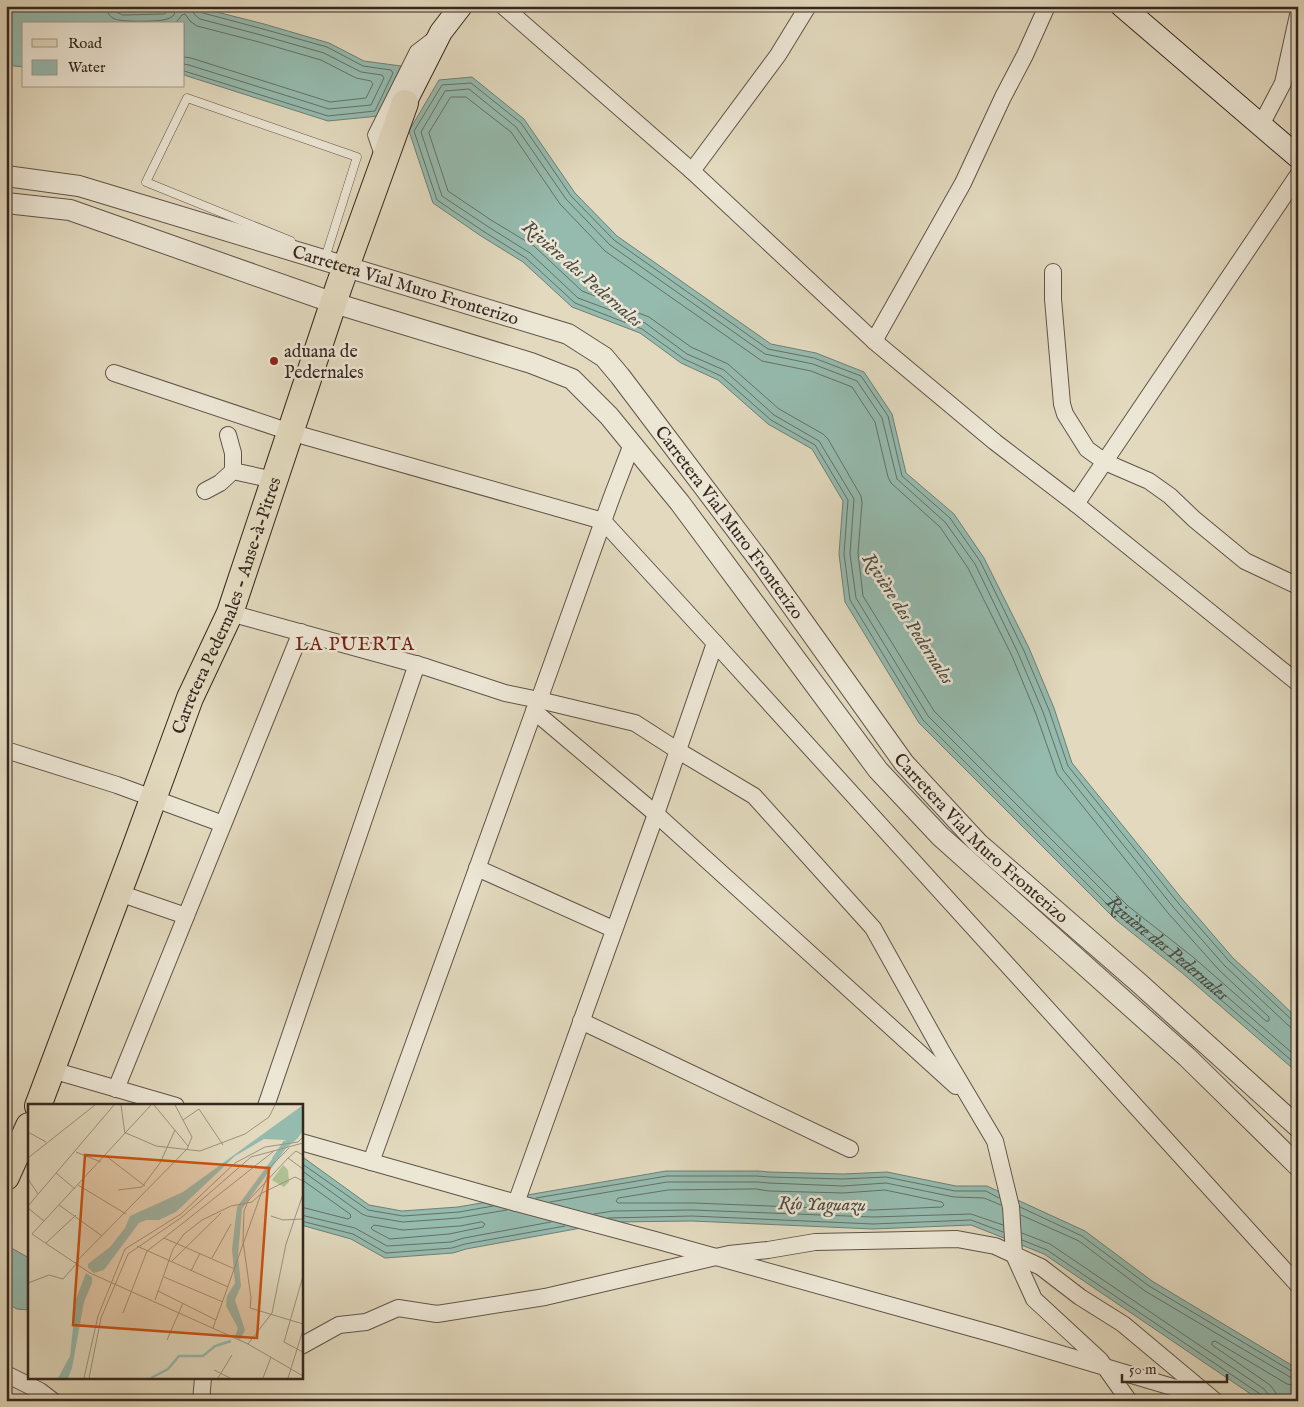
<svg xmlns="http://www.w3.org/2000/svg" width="1304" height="1407" font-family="'IM FELL English',serif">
  <rect width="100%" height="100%" fill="#e2d9be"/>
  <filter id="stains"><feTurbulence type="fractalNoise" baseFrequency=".004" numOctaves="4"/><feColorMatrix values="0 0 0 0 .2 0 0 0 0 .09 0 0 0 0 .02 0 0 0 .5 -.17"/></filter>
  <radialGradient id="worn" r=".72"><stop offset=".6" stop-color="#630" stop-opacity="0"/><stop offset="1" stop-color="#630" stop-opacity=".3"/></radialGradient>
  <g fill="#95baae" stroke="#6f7f75">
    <path d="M6,6H108L123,10L201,8L264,24L329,43L364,61L401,66L379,116L328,121L184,75V24H24V67L6,65Z"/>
    <path d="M472,77L524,119L575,193L617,236L771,344L816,353L864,372L892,414L906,473L954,514L984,558L1029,648L1054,708L1072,763L1183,900L1233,958L1271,993L1298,1019V1073L1181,972L1116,920L919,723L845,602L839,554L843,501L812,449L768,424L718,380L681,363L640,333L572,307L523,262L481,236L433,203L409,131L439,80Z"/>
    <path d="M304,1158L369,1205L402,1211L458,1207L666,1171H758L769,1172L843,1174L887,1172L956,1186H987L1085,1231L1152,1281L1298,1369V1401H1261L1044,1254L971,1225L873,1229L692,1221L614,1222L466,1249L453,1253L385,1258L351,1239L301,1225V1159Z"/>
    <path d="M6,1245L29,1258V1310L17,1309L6,1303Z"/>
  </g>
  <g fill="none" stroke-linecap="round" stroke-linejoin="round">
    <g stroke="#657066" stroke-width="1">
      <path d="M107,6C107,12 109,17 115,19C121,22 160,22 167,19C171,18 171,17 174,15L176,6"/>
      <path d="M113,6L116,12L123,15L164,14L168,11L169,6"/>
      <path d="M175,24L182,15L185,14L190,21L197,26L259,42L321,60L356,78L371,81L373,84L366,98L330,102L191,58L184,57"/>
      <path d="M184,64L189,65L329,109L371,105L384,78L382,75L361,72L324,53L261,35L200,19L194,14L192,6"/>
      <path d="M184,71L328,116L375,111L393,73L391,70L363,66L327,47L263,29L203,13L199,11V6"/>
      <path d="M451,97H466L511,132L560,204L605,251L762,361L811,371L852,387L875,422L888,477L891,483L940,527L968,568L1012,656L1036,714L1057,774L1168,913L1219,970L1269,1017V1021H1266L1193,957L1128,906L934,711L863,596L858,553L862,503L861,496L828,439L823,434L779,409L728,364L691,347L649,317L582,291L534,246L491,220L448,191L429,133Z"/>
      <path d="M1298,1022L1292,1020L1229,961L1179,904L1068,766L1049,710L1024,651L980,561L950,518L902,476L888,416L861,376L814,358L768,349L614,240L571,196L521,123L471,83L442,85L414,131L437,200L483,231L526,258L575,303L642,329L684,359L721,376L771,420L815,445L848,500L844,554L850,600L923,720L1119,916L1184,968L1298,1066"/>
      <path id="s1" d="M1298,1028H1292L1288,1025L1224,965L1174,908L1063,770L1043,712L1018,653L975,564L945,522L897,479L882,418L857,381L813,364L765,354L610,245L566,199L516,127L469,89L445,91L421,132L442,196L487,226L530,253L578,298L645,323L687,354L724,370L774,415L819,441L854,499L850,554L856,598L928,716L1123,911L1188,963L1298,1058"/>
      <path d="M301,1163L368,1210L403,1216L459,1212L493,1206"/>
      <path d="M301,1170L362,1214L367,1216L403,1222L459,1218L507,1210"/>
      <path d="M301,1179L350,1214L351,1217L348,1219L301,1207"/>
      <path d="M756,1189L769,1191L843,1193L885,1190L942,1202L944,1205L942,1207L873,1210L693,1203H618L616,1201L618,1198L668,1190Z"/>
      <path d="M536,1198L667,1176H757L769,1177L843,1179L886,1177L955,1191H986L999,1198"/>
      <path d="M550,1202L667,1182H757L769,1183L843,1186L886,1183L954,1197L984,1198L1001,1205"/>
      <path d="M1020,1207L1082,1236L1149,1286L1293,1372H1298"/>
      <path d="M594,1214L613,1211L692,1210L873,1217L971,1214L1003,1225"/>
      <path d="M301,1215L355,1228L387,1246L451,1242L464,1238L551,1222"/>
      <path d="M1021,1215L1079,1241L1145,1291L1290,1377L1298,1379"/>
      <path d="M608,1218L692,1216L873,1224L971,1220L1003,1232"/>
      <path d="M301,1221L353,1234L386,1253L452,1248L465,1244L565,1226"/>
      <path d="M482,1222L485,1224L483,1227L449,1234L390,1239L373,1230L371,1228L374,1225L403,1230L460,1226Z"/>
      <path d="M1022,1233L1050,1244L1264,1389L1268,1394L1269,1401"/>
      <path d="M1022,1240L1047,1250L1260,1394L1262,1397L1263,1401"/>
      <path d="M1277,1401L1276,1393L1270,1385L1212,1345V1342L1215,1341L1287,1384L1298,1386"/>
    </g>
    <defs>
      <path id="service" d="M291,241L146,182L187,98L357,157L326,255"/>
      <path id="pedestrian" d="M382,158L374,135L416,51L433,38"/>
      <g id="minor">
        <path d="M503,6L692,171L874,341L995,442L1076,504L1298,683"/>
        <path d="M1261,125L1283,83L1298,15"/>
        <path d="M692,171L778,55L808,6"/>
        <path d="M1053,272V299L1062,404L1065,414L1087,449L1105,462L1149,481L1170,496L1194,519L1245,561L1298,586"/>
        <path d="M874,341L963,183L1003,97L1025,55L1047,6"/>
        <path d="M114,373L290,432L603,521L715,643L656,814L516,1203"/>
        <path d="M228,435L233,453V471L274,480"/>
        <path d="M205,491L220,483L233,471"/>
        <path d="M1076,504L1298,175"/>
        <path d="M230,613L426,667L505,693L539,700L635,723L677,750L754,796L873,928L941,1050L995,1141L1011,1207L1014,1255L1034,1299L1100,1360L1129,1401"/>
        <path d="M715,643L1298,1285"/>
        <path d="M534,711L656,814L956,1086"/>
        <path d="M6,750L117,785L223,824"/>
        <path d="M477,868L613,929"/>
        <path d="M119,893L186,916"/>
        <path d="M581,1021L850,1149"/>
        <path d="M52,1070L176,1106"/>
        <path d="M116,1089L301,632"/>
        <path d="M266,1106L417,664"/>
        <path d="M301,1142L502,1199L655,1240L997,1335L1206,1397"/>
        <path d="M371,1162L534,711L539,700L611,499L632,444"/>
        <path d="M301,1346L339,1325L366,1322L398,1308L437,1314L545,1297L729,1254L768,1250L815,1242L957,1239L995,1246L1041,1267L1080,1297L1123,1324L1215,1401"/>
        <path d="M6,1374L40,1391L53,1401"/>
        <path d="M201,1401L203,1378"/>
      </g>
      <g id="tertiary">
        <path id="s2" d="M6,176L79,186L568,334L604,357L620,376L762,564L904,763L978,843L1139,983L1298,1127"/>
        <path d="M6,203L70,210L334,303L531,363L572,379L609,416L680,503L878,770L940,836L1187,1057L1298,1166"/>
      </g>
      <g id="secondary">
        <path d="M1122,6L1298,157"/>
        <path d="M405,103L441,32L461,6"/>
      </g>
      <g id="primary">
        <path id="s3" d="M38,1106L134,851L190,698L230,613L339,286L405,103"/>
        <path d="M6,1177L29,1126"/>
      </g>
    </defs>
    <use href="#service" stroke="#605447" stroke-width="9"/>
    <use href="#pedestrian" stroke="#605447" stroke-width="14"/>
    <use href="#minor" stroke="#605447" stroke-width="18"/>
    <use href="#tertiary" stroke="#605447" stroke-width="22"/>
    <use href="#secondary" stroke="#35271f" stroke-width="24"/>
    <use href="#primary" stroke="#35271f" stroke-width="28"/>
    <use href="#service" stroke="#ece6d5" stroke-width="8"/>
    <use href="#pedestrian" stroke="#ece6d5" stroke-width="12"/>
    <use href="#minor" stroke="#ece6d5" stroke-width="16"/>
    <use href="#tertiary" stroke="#ece6d5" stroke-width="20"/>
    <use href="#secondary" stroke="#ece6d5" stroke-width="22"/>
    <use href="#primary" stroke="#e2d9be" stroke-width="26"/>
  </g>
  <circle fill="#8f2418" stroke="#ece6d5" stroke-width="2" cx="274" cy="361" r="5"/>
  <g text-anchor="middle" stroke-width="5" stroke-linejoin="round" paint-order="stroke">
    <g font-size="18" fill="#35271f" stroke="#ece6d5">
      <text dy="6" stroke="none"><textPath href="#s2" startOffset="415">Carretera Vial Muro Fronterizo</textPath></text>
      <text dy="6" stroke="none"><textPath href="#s2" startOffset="835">Carretera Vial Muro Fronterizo</textPath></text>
      <text dy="6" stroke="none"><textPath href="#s3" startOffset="535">Carretera Pedernales - Anse-à-Pitres</textPath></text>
      <text dy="6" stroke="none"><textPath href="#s2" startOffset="1240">Carretera Vial Muro Fronterizo</textPath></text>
    </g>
    <g font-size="18" fill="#35271f" stroke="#ece6d5" text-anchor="start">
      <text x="284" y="357">aduana de<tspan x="284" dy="21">Pedernales</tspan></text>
    </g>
    <g font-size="19" font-style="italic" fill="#4d4c43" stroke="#ece6d5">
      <text transform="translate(583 273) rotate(41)" y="7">Rivière des Pedernales</text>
      <text transform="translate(909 618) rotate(57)" y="7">Rivière des Pedernales</text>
      <text dy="7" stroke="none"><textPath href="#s1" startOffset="2529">Rivière des Pedernales</textPath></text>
      <text transform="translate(822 1203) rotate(1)" y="7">Río Yaguazu</text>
    </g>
    <g font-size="19" letter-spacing="1" fill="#7a1f14" stroke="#ece6d5">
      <text x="355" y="650">LA PUERTA</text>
    </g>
  </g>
  <g transform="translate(28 1104)">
    <rect width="275" height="275" fill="#e2d9be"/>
    <path d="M255,61L260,66L261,78L256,83L244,76Z" fill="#afc095"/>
    <path d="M275,1V26L270,34L258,44L214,105L210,152L213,182L207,196L217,226L212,236L207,233L210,224L198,202L199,192L207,179L204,145L209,103L258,36L236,35L207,52L148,108L131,116H118L111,119L76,166L66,169L60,164V160L82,143L97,124L102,112L155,88ZM58,169L64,173V179L56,198L44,264L40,274H30L42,252L48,195Z" fill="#95baae"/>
    <path fill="none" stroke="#95baae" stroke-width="2.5" d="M245,55L257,37M123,274L140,265L151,252H175L187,242L203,237"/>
    <path fill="none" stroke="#9d927e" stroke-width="1" d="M93,1L97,30M123,1L4,130L62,169L220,240L275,272M126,1L160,42M155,16L171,5L195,41M0,28L18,38M98,29L128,42L172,47L217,30L241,13L247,1M48,48L73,58M275,51L268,47L260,54L275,65M78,52L117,82M0,54L67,1M260,54L220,97L216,107L215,137L223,194L222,204L275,220M28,69L47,85M0,75L10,90M50,81L98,110M90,86L114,83L132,59L147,26M31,101L74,132M0,102L86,1M0,104L16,117M243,112L255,116L275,115M136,134L246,47M18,139L48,111M109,142L200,183M184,154L203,120M143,158L193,109M47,159L159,45L164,33L147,1M163,167L172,149M275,172L256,238L275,248M136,173L195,198M0,179L21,171L35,175L49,159M130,187L188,216M127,196L145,145L156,130L174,116L203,102L224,98L234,89L267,73L275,77M95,209L119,147L136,134L207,165M185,224L243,62L261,44M139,236L155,199M220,240L244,209L258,140L275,90M186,266L202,274M56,274L70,212L97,145L153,110L207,59L237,43L270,38L275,33M61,274L73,214L100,150L154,113L223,53L275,39M190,274L204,251M235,274L243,253M260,274L275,226"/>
    <path fill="#cd520f" fill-opacity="0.15" stroke="#cd520f" stroke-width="2.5" d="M57,51L241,64L229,234L45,221Z"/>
    <rect width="275" height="275" fill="none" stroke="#35271f" stroke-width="2.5"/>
  </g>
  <rect width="1304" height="1407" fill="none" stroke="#e2d9be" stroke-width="25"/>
  <rect x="8" y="8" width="1289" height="1392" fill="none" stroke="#35271f" stroke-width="2.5"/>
  <rect x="12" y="12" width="1279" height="1382" fill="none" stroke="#35271f"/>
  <rect x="22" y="22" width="162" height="65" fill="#ece6d5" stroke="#a39a8c"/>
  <rect x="32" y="39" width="25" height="8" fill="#e2d9be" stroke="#a39a8c"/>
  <text x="68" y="48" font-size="15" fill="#35271f">Road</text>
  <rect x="32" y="60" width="25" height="15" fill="#95baae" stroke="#a39a8c"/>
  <text x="68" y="72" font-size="15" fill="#35271f">Water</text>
  <path d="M1122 1374v8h105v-8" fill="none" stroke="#35271f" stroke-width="2.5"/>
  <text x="1129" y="1374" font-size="15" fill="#35271f" stroke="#ece6d5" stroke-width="4" paint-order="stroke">50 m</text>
  <rect width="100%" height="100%" filter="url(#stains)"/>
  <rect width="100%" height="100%" fill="url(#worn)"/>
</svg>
